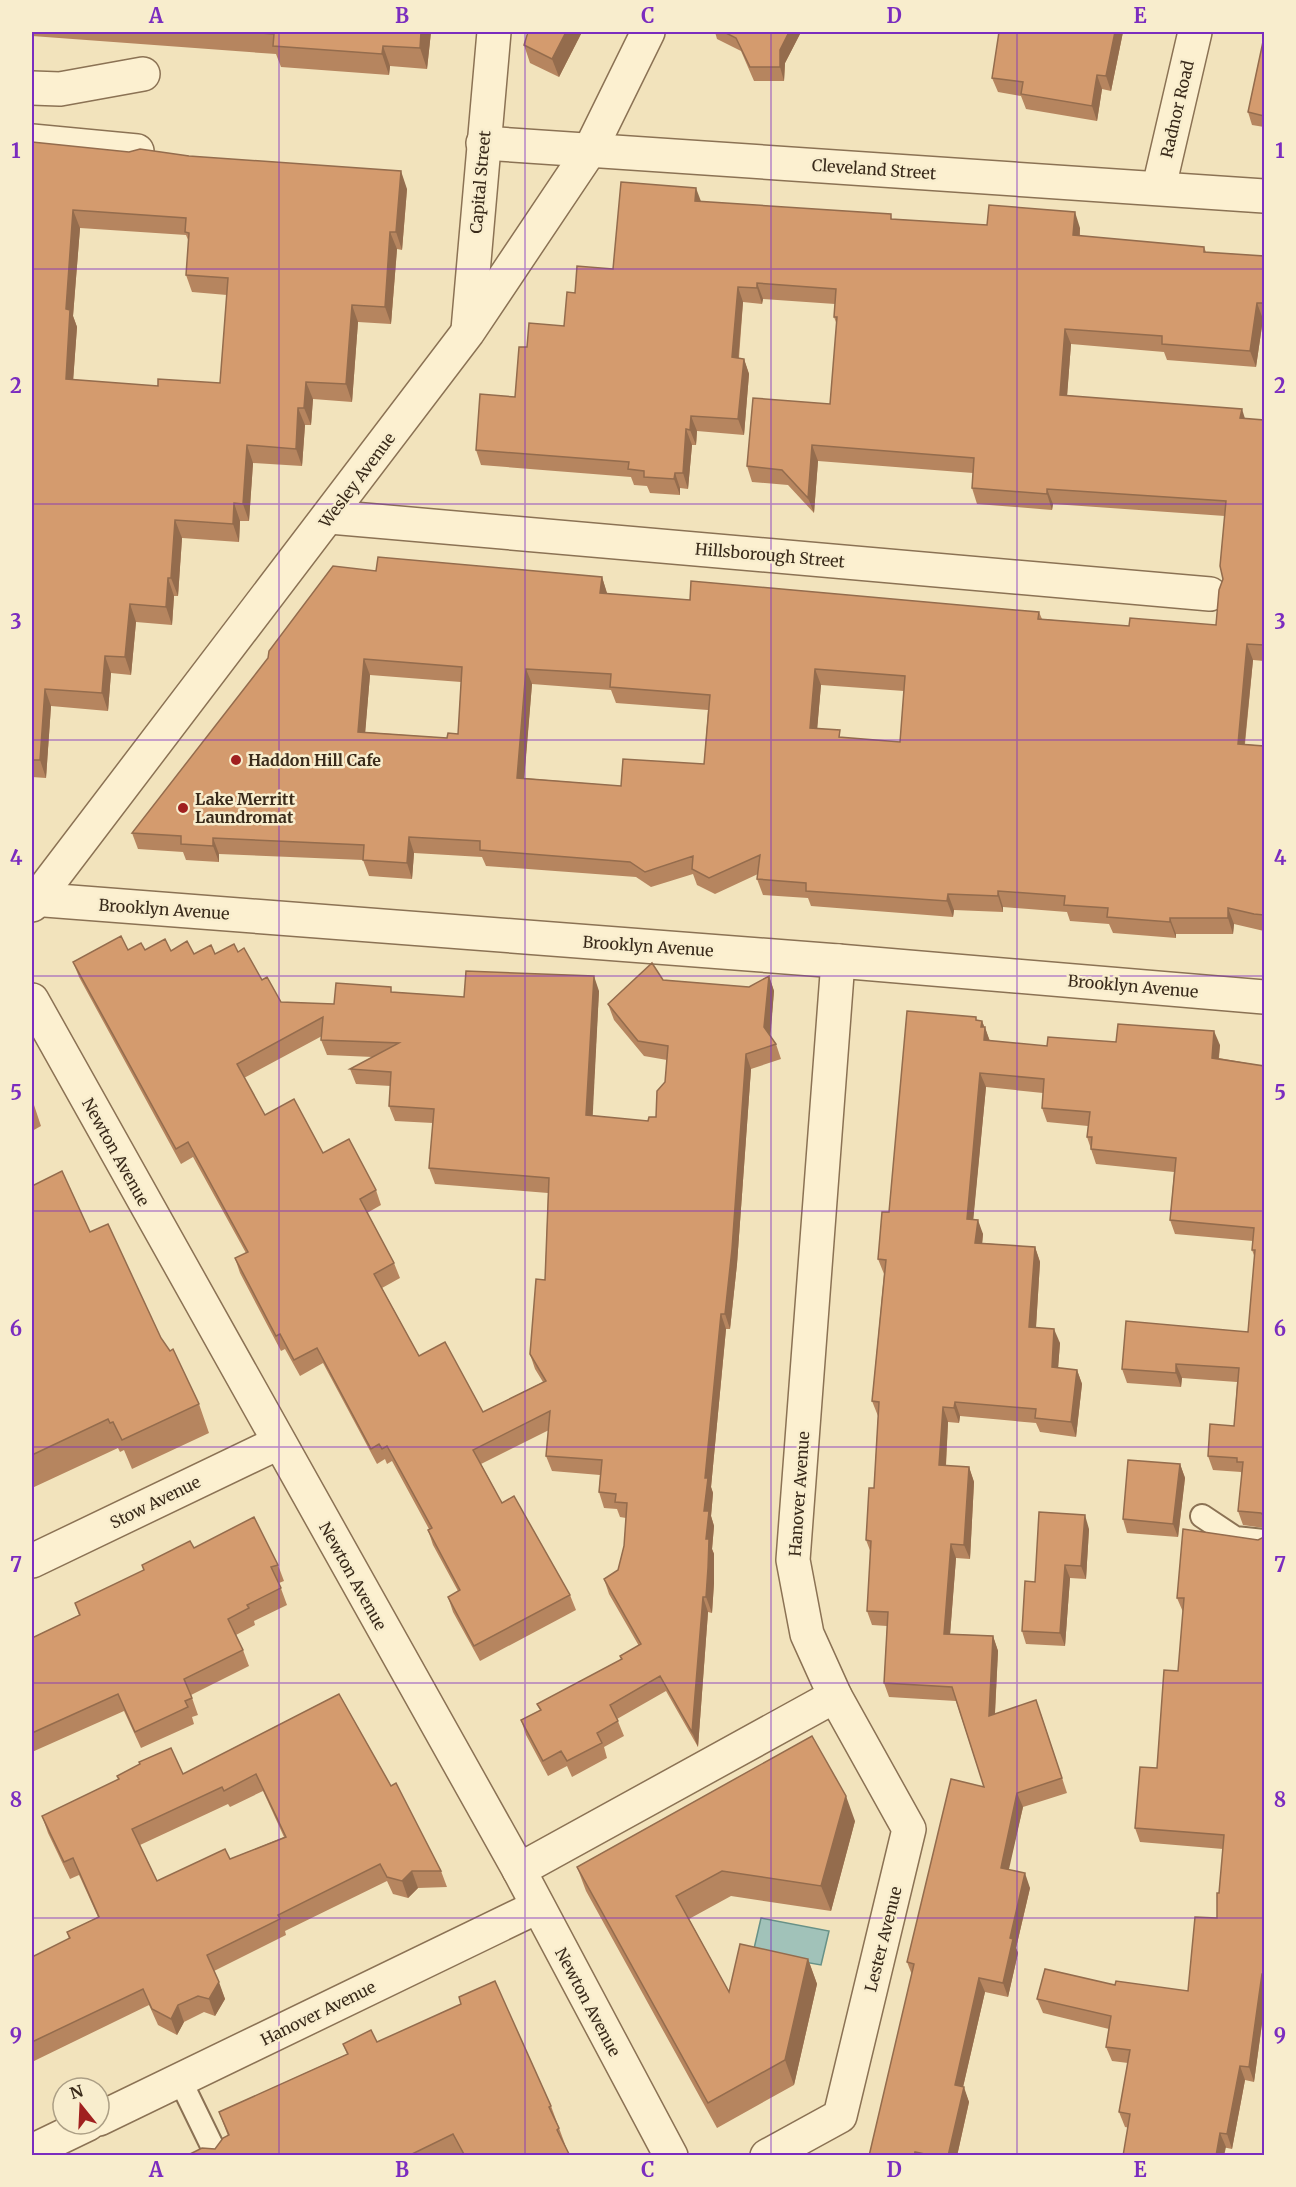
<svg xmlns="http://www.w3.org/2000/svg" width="1296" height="2187" font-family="Merriweather,serif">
  <rect width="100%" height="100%" fill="#f2e3bc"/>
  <path fill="#a1c2b9" stroke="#679187" stroke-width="1.5" d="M761,1918L829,1931L821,1965L753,1953Z"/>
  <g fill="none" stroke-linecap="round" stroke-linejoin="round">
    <defs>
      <g id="lane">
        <path d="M1202,1516L1235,1538L1264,1541"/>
        <path d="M180,2080L217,2156"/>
      </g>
      <g id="street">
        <path d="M32,88L60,89L143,74"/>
        <path d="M32,141L137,151"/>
        <path d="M483,143L1264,196"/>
        <path d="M1159,187L1195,32"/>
        <path d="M468,330L494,32"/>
        <path d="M330,517L1210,594"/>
        <path d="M32,899L838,961L1264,997"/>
        <path d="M32,905L468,332L590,150L648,32"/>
        <path d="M32,1000L519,1870L671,2156"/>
        <path d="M32,1561L278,1443"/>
        <path d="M519,1870L835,1696L807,1634L793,1560L838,961"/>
        <path d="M99,2119L537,1907"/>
        <path d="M32,2151L88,2124"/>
        <path d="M767,2156L840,2116L909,1829L835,1696"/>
      </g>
    </defs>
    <use href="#lane" stroke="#8b7254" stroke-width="26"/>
    <use href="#street" stroke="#8b7254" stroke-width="36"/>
    <use href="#lane" stroke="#fcf0d0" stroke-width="22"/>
    <use href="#street" stroke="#fcf0d0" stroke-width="33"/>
  </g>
  <g fill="#b6855f" fill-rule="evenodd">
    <path d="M32,32H431L427,69L390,66L389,75L281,67L276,54L32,36Z"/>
    <path d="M528,32H582L559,77L530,63L524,45Z"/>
    <path d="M715,32H801L785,63L784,81H754L741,51L717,39Z"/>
    <path d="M999,32H1123L1111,91L1102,89L1097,121L1026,109L1021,96L998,92L992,78Z"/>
    <path d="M1264,37V127L1252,125L1248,112Z"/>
    <path d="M32,142L407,189L402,250L397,249L391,324L358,322L352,402L313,399L311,425H305L302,466L253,463L249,521H240L239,542L182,538L178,596H174L172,625L136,622L131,675L111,673L108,711L51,706L46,778L32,777ZM80,228L186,235L189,242L186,275L192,292L227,295L220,383L158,386L73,380L77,327L73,316Z"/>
    <path d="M701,202L893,219L987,225L1080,228V236L1204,247L1206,252L1264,256V319H1263L1256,367L1167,360L1164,352L1071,344L1067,395L1245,419L1264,420V661L1253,660L1245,744L1264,746V931L1234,924L1233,934H1176V938L1113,933L1109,924L1070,921L1067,912L1003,907V912L954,910L953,917L811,906L808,898L763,895L757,879L758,874L715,894L697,885L693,874L651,887L636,877L486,866L482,857L414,853L412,879L369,876L363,860L219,854V862L186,860L183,852L138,849L132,833L376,571L602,577L607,594L690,600L1039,612L1042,619L1129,626L1216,625L1223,579L1225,516L1053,504L1052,510L977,504L972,488L973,473L818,461L814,513L788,485L752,482L747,466L830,404L837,325L834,317L835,304L763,299L762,304L743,302L739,358L744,359L749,374L744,435L697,431L696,445H692L688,489L680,488V495L650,493L647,486L634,485L631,477L481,465L476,450L515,397L527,347L564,326L575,293L613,269ZM370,675L461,682L458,734L447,738L365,732ZM532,684L611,690L616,703L708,710L704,764L621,786L524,778ZM821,685L904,691L900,742L843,738L817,728Z"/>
    <path d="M128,950L171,951L194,954H215L238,952L281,1002L334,1004L393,992L464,997L599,991L592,1116L648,1121L656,1117L665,1082L667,1060L644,1056L614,1020L608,1004L663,980L749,987L769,976L774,991L770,1036L776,1044L781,1059L751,1069L737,1264L730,1329H726L711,1487L713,1493L711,1516L714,1526L712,1549L714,1554V1583L712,1613L708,1612L698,1747L666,1691L617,1719L624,1736L604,1747L607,1758L572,1777L567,1766L548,1776L526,1735L521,1720L540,1710L537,1704L621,1660L620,1656L639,1646L609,1594L604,1579L618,1570L624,1546L626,1518L620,1517L617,1509L604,1508L599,1492L600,1475L552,1471L546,1456L549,1430L481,1464L502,1503L570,1595L576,1610L480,1661L453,1612L448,1597L458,1591L433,1545L428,1530L429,1529L392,1461L387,1464L385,1459L377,1464L323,1363L300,1376L285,1349L281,1351L240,1273L235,1258L246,1253L193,1157L181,1164L79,977L73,962ZM322,1036L321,1040L327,1055L373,1057L350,1069L356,1084L391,1086L389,1106L395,1121L433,1123L429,1168L435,1184L548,1193L545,1280L530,1354L535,1369L543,1382L483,1412L419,1356L382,1288L400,1278L394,1263L367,1213L381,1205L376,1190L323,1153L265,1115L244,1078Z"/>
    <path d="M977,1021H982L990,1041L1047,1046L1116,1042L1220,1045L1219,1058L1264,1066V1528L1243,1525L1238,1511L1242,1475L1241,1472L1213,1470L1208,1456L1234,1426L1237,1382L1182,1378L1181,1387L1127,1383L1122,1369L1248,1332L1255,1258L1252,1250L1253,1241L1175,1234L1170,1220L1174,1172L1096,1164L1087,1137L1088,1126L1047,1122L1042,1108L1043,1093L986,1087L973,1219L983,1234L982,1243L1035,1247L1040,1262L1036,1328L1060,1343L1058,1368L1077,1370L1082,1384L1076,1437L1040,1432L1036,1423L960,1416L959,1423L948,1422L946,1466L969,1467L974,1482L970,1559L956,1558L950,1634L993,1636L998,1651L995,1714H1041L1067,1793L1023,1807L1008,1870L1030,1888L1016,1948L1018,1953L1008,1997L985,1992L963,2087L969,2102L957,2156H869L912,1975L907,1962L984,1787L956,1701L889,1697L884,1683L887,1626L872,1625L867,1611L871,1553L866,1540L874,1488L878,1416L872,1401L884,1274L878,1259L889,1212Z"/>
    <path d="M32,1099L41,1126L32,1131Z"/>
    <path d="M32,1186L90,1232L161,1338L199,1404L209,1433L132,1469L124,1450L120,1452L118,1448L32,1488Z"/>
    <path d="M1180,1464L1185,1478L1178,1537L1127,1533L1123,1519Z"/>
    <path d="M1089,1529L1086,1579L1070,1578L1065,1646L1026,1644L1022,1631L1035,1582Z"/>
    <path d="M1264,1537V2009L1254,2082L1245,2080L1232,2149L1125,2127L1119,2112L1128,2063L1112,2061L1106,2047L1109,2029L1043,2013L1037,1999L1115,1985L1188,1991L1217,1918L1223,1849L1140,1842L1135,1828L1157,1768L1178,1671L1183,1612L1177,1598L1258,1540Z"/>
    <path d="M194,1548L278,1565L284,1581L279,1583L287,1605L254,1621L255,1625L236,1635L243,1650L249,1666L191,1695L198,1715L192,1717L194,1724L141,1748L124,1711L32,1752V1638L79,1615L75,1603L144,1571L142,1565Z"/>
    <path d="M339,1694L391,1786L441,1871L447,1887L418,1888L408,1898L393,1894L387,1881L285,1931L286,1935L214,1971L225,1999L215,2016L204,2012L184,2022L177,2035L158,2025L149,2005L32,2062V1957L69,1939L67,1932L98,1917L79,1875L70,1879L48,1833L42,1816L183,1774ZM263,1791L284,1837L230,1859L157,1881L140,1845L228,1804L230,1807Z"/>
    <path d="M855,1821L831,1911L731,1896L689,1919L729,1992L808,1959L817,1984L794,2085L717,2128L586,1891L577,1867Z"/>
    <path d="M377,2042L551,2106L566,2147L570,2156H461L459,2153L454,2156H186L215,2149L228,2136L219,2112L347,2054L343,2044Z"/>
  </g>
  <g fill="#946c4d">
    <path d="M421,32H431L427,69L420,48Z"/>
    <path d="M566,32H582L559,77L552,59Z"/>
    <path d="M789,32H801L785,63L784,81L780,67V50Z"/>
    <path d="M1115,32H1123L1111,91L1106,76Z"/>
    <path d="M383,46L390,66L389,75L382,54Z"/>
    <path d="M1097,75L1102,89L1097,121L1092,106Z"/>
    <path d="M401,171L407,189L402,250L396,232Z"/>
    <path d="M696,188L702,204L695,201Z"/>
    <path d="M73,210L80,228L73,316L77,327L72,396L66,379V309Z"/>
    <path d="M1075,212L1080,228L1078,251L1073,235Z"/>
    <path d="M390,232L397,249L391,324L385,307Z"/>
    <path d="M757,283L763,299L762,304L757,288Z"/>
    <path d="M738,287L743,302L737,373L732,357Z"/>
    <path d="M1257,303L1263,319L1256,367L1250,351Z"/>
    <path d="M352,305L358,322L352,402L346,384Z"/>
    <path d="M1065,329L1071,344L1066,410L1060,395Z"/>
    <path d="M744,359L749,374L744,435L738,419Z"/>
    <path d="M306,382L313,399L311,425L304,408Z"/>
    <path d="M298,408L305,425L302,466L296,449Z"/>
    <path d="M1242,409L1247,425L1240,418Z"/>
    <path d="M691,416L697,431L696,445L690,430Z"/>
    <path d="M686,429L692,445L688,489L683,473Z"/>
    <path d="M247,445L253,463L249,521L243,504Z"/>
    <path d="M812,445L818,461L814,513L808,498Z"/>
    <path d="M675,473L680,488V495L674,479Z"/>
    <path d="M1047,489L1053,504L1052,510L1047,494Z"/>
    <path d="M234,503L240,521L239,542L233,524Z"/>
    <path d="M175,520L182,538L178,596L171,578Z"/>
    <path d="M602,577L607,593L606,609L600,593Z"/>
    <path d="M168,578L174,596L172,625L166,607Z"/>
    <path d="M130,604L136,622L131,675L125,657Z"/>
    <path d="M1247,644L1253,660L1243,759L1238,744Z"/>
    <path d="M105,656L111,673L108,711L102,693Z"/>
    <path d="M364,659L370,675L364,747L358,732Z"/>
    <path d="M526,669L532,684L523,794L517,778Z"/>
    <path d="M815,669L821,685L816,743L810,728Z"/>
    <path d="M45,689L51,706L46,778L40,760Z"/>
    <path d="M409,837L414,853L412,879L407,863Z"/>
    <path d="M213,838L219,854V862L213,846Z"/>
    <path d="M998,891L1003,907V912L998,896Z"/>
    <path d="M948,894L954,910L953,917L947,901Z"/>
    <path d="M1228,908L1234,924L1233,934L1228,918Z"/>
    <path d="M1170,918L1176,934V938L1170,922Z"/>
    <path d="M594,976L599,991L592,1130L586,1115Z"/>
    <path d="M769,976L774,991L770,1042L764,1027Z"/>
    <path d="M982,1021L985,1029V1027L990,1042L984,1040L981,1027Z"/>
    <path d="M1214,1031L1220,1045L1217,1072L1212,1058Z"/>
    <path d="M746,1054L751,1069L737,1264L730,1329L725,1314Z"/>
    <path d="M980,1073L986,1087L972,1233L967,1219Z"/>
    <path d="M978,1220L983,1234L981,1257L975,1243Z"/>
    <path d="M1035,1247L1040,1262L1035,1342L1029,1327Z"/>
    <path d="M721,1314L726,1329L711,1487L713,1493L711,1516L714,1526L712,1549L714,1554V1583L712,1613L706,1597V1539L704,1511L705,1478Z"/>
    <path d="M1054,1329L1060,1343L1057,1382L1052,1367Z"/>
    <path d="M1176,1364L1182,1378L1181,1387L1176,1373Z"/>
    <path d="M1077,1370L1082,1384L1076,1437L1071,1422Z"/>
    <path d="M955,1402L960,1416L959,1423L954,1408Z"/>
    <path d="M943,1407L948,1422L945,1480L939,1465Z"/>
    <path d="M1180,1464L1185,1478L1178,1537L1173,1524Z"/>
    <path d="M969,1467L974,1482L970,1559L964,1545Z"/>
    <path d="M1085,1515L1089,1529L1086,1579L1081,1566Z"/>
    <path d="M951,1544L956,1558L949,1648L944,1634Z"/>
    <path d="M1065,1565L1070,1578L1065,1646L1060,1633Z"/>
    <path d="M703,1597L708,1612L698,1747L692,1732Z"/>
    <path d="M993,1636L998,1651L994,1730L989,1716Z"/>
    <path d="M1017,1793L1023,1807L1007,1878L1001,1868L1002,1863Z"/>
    <path d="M846,1796L855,1821L831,1911L821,1886Z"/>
    <path d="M412,1871L418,1888L408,1898L402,1881Z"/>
    <path d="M1025,1873L1030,1888L1016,1948L1018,1953L1008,1997L1003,1983L1010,1938Z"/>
    <path d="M808,1959L817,1984L794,2085L785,2060Z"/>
    <path d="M1262,1974L1264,1981V2009L1254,2082L1249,2067Z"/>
    <path d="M979,1978L985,1992L960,2100L955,2085Z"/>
    <path d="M219,1982L225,1999L215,2016L209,1999Z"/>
    <path d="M178,2005L184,2022L177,2035L171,2019Z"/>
    <path d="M1240,2066L1245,2080L1232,2149L1227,2134Z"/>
    <path d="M964,2087L969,2102L957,2156H948Z"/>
    <path d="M1220,2133L1226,2147L1224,2156H1216Z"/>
  </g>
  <g fill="#d49b6e" stroke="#946c4d" stroke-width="1.5" fill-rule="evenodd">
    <path d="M246,32H421L420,48L383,46L382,54L273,46L274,34Z"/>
    <path d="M528,32H566L552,59L524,45Z"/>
    <path d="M724,32H789L780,50V67H750L736,38Z"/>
    <path d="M999,32H1115L1106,76L1097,75L1092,106L1021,94L1023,82L992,78Z"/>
    <path d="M1264,37V116L1248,112Z"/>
    <path d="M32,142L129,152L140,149L189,156L401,171L396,232H390L385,307L352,305L346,384L306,382L304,408H298L296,449L247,445L243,504L234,503L233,524L175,520L171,578H168L166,607L130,604L125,657L105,656L102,693L45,689L40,760H32ZM73,210L186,218L185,232L189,233L186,275L228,278L220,383L158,379V386L66,379L70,310L66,309Z"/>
    <path d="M621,182L696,188L695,201L891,214V219L987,225L989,205L1075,212L1073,235L1204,247V252L1264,256V303H1257L1250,351L1162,344V336L1065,329L1060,395L1242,409L1240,418L1264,420V645L1247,644L1238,744L1264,746V915L1254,914L1228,908V918H1170V922L1107,917L1108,908L1064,905L1065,896L998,891V896L948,894L947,901L806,891V883L757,879L760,855L709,878L692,869L693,856L645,872L630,862L480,850V841L409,837L407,863L363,860L364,845L213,838V846L181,844V836L132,833L268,658L269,651L333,566L376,571L378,557L602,577L600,593L690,600L691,581L1039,612L1038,619L1129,626L1130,618L1216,625L1219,590L1223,579L1220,566L1226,501L1047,489V494L972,488L974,458L812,445L808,498L782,470L747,466L753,398L830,404L837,317H834L836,289L757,283V288L738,287L732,357L744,359L738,419L691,416L690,430L686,429L683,473H675L674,479L644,477V471L628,469L629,462L476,450L480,394L515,397L519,347H527L529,323L564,326L567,292L575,293L577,266L613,269ZM364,659L462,667L458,734L448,733L447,738L358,732ZM526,669L611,674L610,687L710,695L704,764L623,759L621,786L517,778ZM815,669L905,676L900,742L839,737L840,730L810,728Z"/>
    <path d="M121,936L128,950L141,943L145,950L165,939L171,951L187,941L194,954L211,945L215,954L234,944L238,952L244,948L262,980L267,977L281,1002L334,1004L336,983L391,987V992L464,997L466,971L594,976L586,1115L648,1121L649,1117H656L657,1091L665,1082L668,1046L638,1041L608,1004L652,963L663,980L749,987L769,976L764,1027L776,1044L746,1054L732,1249L725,1314H721L705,1478H708L704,1511H709L706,1539H709L708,1568L706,1597H703L692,1732L660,1676L610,1705L618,1721L597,1733L602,1743L567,1761L561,1751L543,1761L521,1720L541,1710L537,1704L622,1659L620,1656L641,1644L604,1579L618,1570L624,1546L627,1503L615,1502L616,1494L599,1492L602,1460L546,1456L550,1411L473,1450L502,1503L514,1496L570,1595L474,1646L448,1597L460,1590L428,1530L432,1528L387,1446L382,1449L379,1444L371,1449L317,1348L294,1360L280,1334L276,1336L235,1258L248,1252L188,1142L176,1149L73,962ZM323,1017L321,1040L399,1043L350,1069L391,1072L389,1106L434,1109L429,1168L549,1178L545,1280L536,1279L530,1354L546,1381L483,1412L445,1342L419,1356L374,1274L394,1263L360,1199L376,1190L349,1139L323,1153L294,1099L265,1115L237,1064Z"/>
    <path d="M907,1011L976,1017V1020L982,1021L981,1027H985L984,1040L1047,1046L1048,1037L1116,1042L1118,1024L1214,1031L1212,1058L1264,1066V1516L1261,1513L1238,1511L1243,1462H1237V1458L1208,1456L1210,1424L1234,1426L1239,1368L1176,1364V1373L1122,1369L1126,1321L1248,1332L1255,1250H1252L1254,1228L1170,1220L1176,1158L1091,1149L1092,1137H1087L1090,1112L1042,1108L1044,1079L980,1073L967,1219L978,1220L975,1243L1035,1247L1029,1327L1054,1329L1052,1367L1077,1370L1071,1422L1035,1418L1036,1409L955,1402L954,1408L943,1407L939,1465L969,1467L964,1545L951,1544L944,1634L993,1636L989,1716L1036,1700L1062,1778L1017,1793L1002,1863L1001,1868L1025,1873L1010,1938L1013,1939L1003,1983L979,1978L955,2085L964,2087L948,2156H934L915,2152L914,2156H869L914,1964L907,1962L951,1779L984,1787L952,1687L884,1683L888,1612L867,1611L871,1541L866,1540L869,1488H874L879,1402L872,1401L886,1260L878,1259L882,1212H889Z"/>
    <path d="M62,1171L90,1232L108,1224L161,1338L170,1351L173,1349L199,1404L122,1440L113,1422L110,1423L108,1419L32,1455V1186Z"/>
    <path d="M1128,1460L1180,1464L1173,1524L1123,1519Z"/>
    <path d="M1039,1512L1085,1515L1081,1566L1065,1565L1060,1633L1022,1631L1025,1581L1035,1582Z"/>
    <path d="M254,1517L278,1565L271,1567L281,1588L247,1605L249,1608L228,1619L243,1650L184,1679L192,1698L185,1701L188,1707L135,1732L118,1694L32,1733V1638L80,1615L75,1603L144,1570L142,1565L190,1541L194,1548Z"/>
    <path d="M1183,1529L1258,1540L1264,1537V1974H1262L1249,2067L1240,2066L1227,2134L1220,2133L1216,2156H1123L1130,2114L1119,2112L1130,2050L1106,2047L1111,2016L1037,1999L1045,1969L1115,1985L1116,1981L1188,1991L1195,1917L1217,1918V1893H1219L1224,1835L1135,1828L1140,1767L1157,1768L1164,1670L1178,1671L1184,1598H1177Z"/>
    <path d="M339,1694L391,1786L396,1783L441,1871H412L402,1881L387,1877L380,1864L278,1915L280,1919L207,1955L219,1982L209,1999L198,1996L178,2005L171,2019L152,2009L143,1989L32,2042V1957L70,1938L67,1932L99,1917L73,1858L64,1862L42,1816L119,1779L117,1776L140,1764L139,1762L171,1748L183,1774ZM256,1774L286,1837L230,1859L225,1849L157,1881L132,1829L222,1787L224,1791Z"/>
    <path d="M812,1736L846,1796L821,1886L722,1871L676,1896L729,1992L740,1944L808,1959L785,2060L708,2103L577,1867Z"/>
    <path d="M495,1981L551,2106L549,2107L559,2128L557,2130L570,2156H465L453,2134L408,2156H186L202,2148L215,2149L223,2138L229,2135L219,2112L348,2054L343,2044L371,2030L377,2042L461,2004L459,1997Z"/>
  </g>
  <path fill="none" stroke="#7b2cbf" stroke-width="1.5" stroke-opacity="0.55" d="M279,32V2156M525,32V2156M771,32V2156M1017,32V2156M32,269H1264M32,504H1264M32,740H1264M32,976H1264M32,1211H1264M32,1447H1264M32,1683H1264M32,1918H1264"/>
  <g fill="#a0201f" stroke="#f8edcd" stroke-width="2">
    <circle cx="236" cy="760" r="6"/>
    <circle cx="183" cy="808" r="6"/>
  </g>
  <g text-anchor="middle" stroke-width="5" stroke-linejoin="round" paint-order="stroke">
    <g font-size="16" fill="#392a1a" stroke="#f8edcd">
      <text transform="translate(1177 109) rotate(-77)" y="6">Radnor Road</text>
      <text transform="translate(874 169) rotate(4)" y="6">Cleveland Street</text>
      <text transform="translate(480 182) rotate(-85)" y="6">Capital Street</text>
      <text transform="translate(357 480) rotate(-53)" y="6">Wesley Avenue</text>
      <text transform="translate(770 555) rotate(5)" y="6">Hillsborough Street</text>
      <text transform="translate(164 909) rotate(4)" y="6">Brooklyn Avenue</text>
      <text transform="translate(648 946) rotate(4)" y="6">Brooklyn Avenue</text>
      <text transform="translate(1133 986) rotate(5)" y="6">Brooklyn Avenue</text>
      <text transform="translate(116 1152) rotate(61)" y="6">Newton Avenue</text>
      <text transform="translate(799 1494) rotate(-86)" y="6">Hanover Avenue</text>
      <text transform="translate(155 1502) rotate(-26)" y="6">Stow Avenue</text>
      <text transform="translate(353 1576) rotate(61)" y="6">Newton Avenue</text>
      <text transform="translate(883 1939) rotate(-76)" y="6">Lester Avenue</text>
      <text transform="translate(588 2002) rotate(62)" y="6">Newton Avenue</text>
      <text transform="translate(318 2013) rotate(-26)" y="6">Hanover Avenue</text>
    </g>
    <g font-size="16" font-weight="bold" fill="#392a1a" stroke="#f8edcd" text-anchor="start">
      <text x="248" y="766">Haddon Hill Cafe</text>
      <text x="195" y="805">Lake Merritt<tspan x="195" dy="18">Laundromat</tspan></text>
    </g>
  </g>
  <rect width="1296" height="2187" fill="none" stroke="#f8edcd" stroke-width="66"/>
  <g transform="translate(81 2106) rotate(342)"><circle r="28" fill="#f8edcd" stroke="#ac9f85" stroke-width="1.5"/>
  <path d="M0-4.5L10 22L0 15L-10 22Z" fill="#a0201f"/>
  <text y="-9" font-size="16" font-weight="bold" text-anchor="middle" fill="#392a1a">N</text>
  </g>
  <rect x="33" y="33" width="1230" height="2121" fill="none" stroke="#7b2cbf" stroke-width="2"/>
  <g font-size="20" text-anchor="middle" font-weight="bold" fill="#7b2cbf">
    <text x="156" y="23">A</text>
    <text x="402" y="23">B</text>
    <text x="648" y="23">C</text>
    <text x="894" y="23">D</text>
    <text x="1140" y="23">E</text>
    <text x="16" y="158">1</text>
    <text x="1280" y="158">1</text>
    <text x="16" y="393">2</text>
    <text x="1280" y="393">2</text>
    <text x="16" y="629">3</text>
    <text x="1280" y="629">3</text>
    <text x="16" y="865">4</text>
    <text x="1280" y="865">4</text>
    <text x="16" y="1100">5</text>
    <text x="1280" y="1100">5</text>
    <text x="16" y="1336">6</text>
    <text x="1280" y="1336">6</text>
    <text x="16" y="1572">7</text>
    <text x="1280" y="1572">7</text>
    <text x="16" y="1807">8</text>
    <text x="1280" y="1807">8</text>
    <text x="16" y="2043">9</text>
    <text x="1280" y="2043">9</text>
    <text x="156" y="2177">A</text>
    <text x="402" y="2177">B</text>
    <text x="648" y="2177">C</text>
    <text x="894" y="2177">D</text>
    <text x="1140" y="2177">E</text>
  </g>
</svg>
